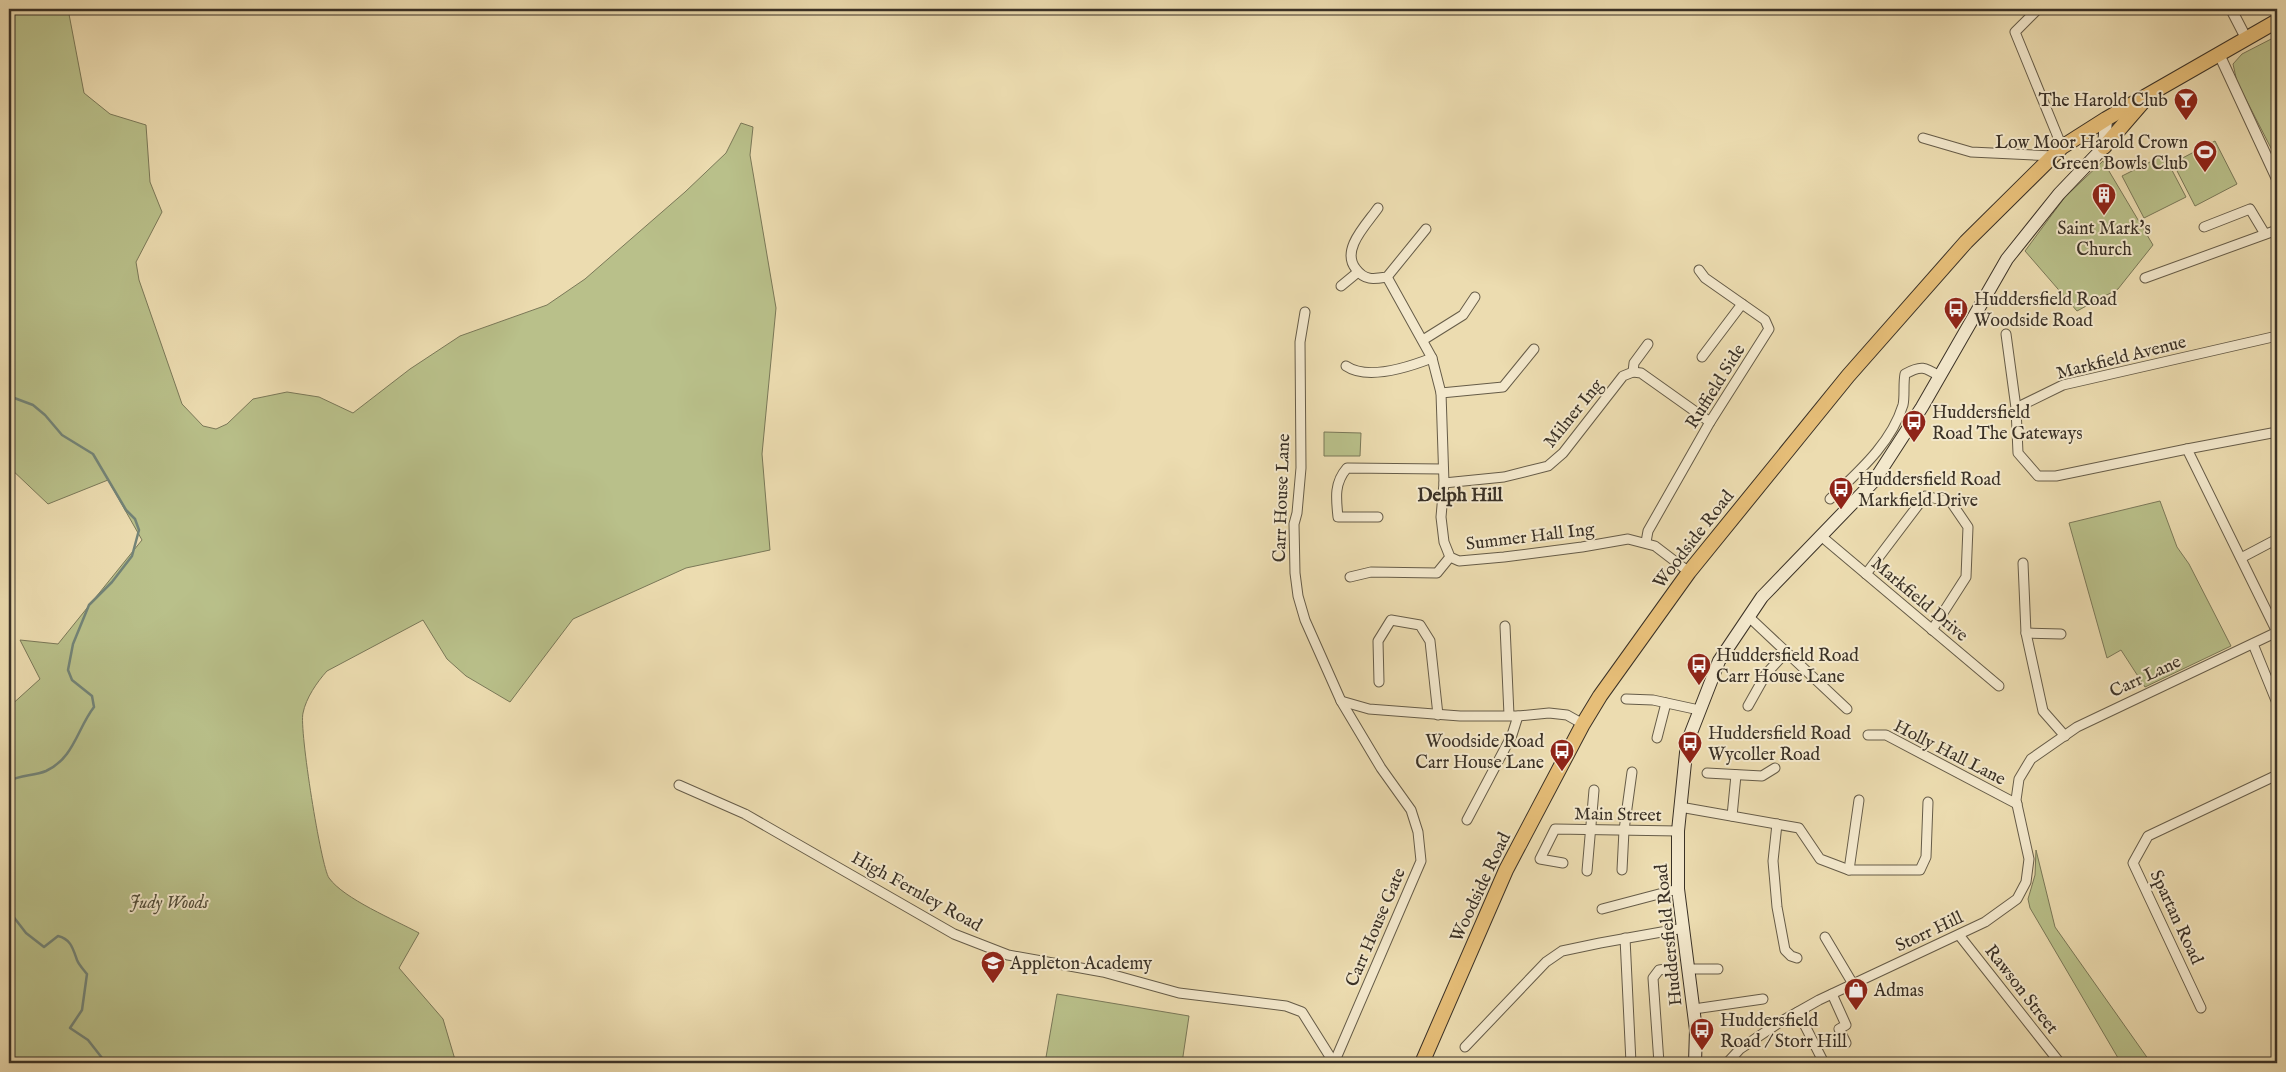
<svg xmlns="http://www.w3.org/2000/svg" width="2286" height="1072" font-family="'IM FELL English',serif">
  <rect width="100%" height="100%" fill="#ecdcb0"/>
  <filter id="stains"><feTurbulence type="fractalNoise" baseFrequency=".004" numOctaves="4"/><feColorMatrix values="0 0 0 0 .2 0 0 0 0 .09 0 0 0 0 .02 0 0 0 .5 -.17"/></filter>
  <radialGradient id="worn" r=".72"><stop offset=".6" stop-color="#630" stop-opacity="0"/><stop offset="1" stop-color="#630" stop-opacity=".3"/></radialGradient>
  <g fill="#b9c08a" stroke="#7a7858">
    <path d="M9,9H68L84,93L110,114L146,125L150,182L162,212L136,262L139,280L182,404L203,426L216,429L227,424L253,399L287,392L319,397L353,413L410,369L460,336L547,305L585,279L685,192L726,153L741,123L753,127L750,155L776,308L762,454L770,550L686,568L573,619L510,702L466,676L447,659L423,620L327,671C317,682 306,698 303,713C299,729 321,867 329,878C344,899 395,920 419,933L399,968L443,1019L456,1063H10L9,707L40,679L20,640L58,644L142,540L108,480L48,504L9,467Z"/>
    <path d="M2277,36V152H2273L2237,82L2233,64L2242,54Z"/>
    <path d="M2215,141L2237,184L2195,206L2173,163Z"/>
    <path d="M2164,155L2186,197L2144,218L2122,176Z"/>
    <path d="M2103,161L2153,245L2118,289L2077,311L2025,251L2065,197Z"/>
    <path d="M1324,432L1361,433L1360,456H1324Z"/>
    <path d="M2160,501L2177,547L2189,564L2231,646L2145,687L2121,650L2107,658L2069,523Z"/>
    <path d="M2036,850L2055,927L2151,1063H2121L2030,908L2028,899L2035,875Z"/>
    <path d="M1057,994L1189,1016L1182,1063H1045Z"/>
  </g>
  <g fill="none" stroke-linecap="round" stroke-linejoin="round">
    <g stroke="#738478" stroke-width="2.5">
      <path d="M9,340L13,347L9,358"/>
      <path d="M9,396L33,405L45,415L62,435L93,454L126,510L135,519L139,530L132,556L112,582L89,605L73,644L68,670L72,680L92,696L94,707C77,729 74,758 46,771C34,776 20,775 9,781"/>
      <path d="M9,911L26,933L44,947L58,936C71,939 73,949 77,960C79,965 83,969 87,974L82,1010L70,1028L88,1040L106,1063"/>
    </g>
    <defs>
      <g id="minor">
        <path d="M2038,9L2015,32L2062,147"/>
        <path d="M1923,138L1971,152L2053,156"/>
        <path d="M1378,208C1367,224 1340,250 1356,269C1365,281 1374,279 1387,277L1426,229"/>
        <path d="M2204,227L2250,209L2265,234"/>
        <path d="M1387,277L1432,358L1441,393L1444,483L1441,517L1444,542L1450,557L1459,561L1504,557L1582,547L1628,539L1655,546L1689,572"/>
        <path d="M2145,278L2277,230"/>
        <path d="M1341,286L1358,272"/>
        <path d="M1305,312L1300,342L1301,468L1297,513L1294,524L1295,573L1298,596L1305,620L1341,701L1381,768L1411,810L1418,832L1421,861L1334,1063"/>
        <path d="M2006,334L2016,408"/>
        <path d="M2277,336L2063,385L2016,408L2018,453L2038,476H2056L2187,449L2277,632"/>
        <path d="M1423,340L1463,315L1475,297"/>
        <path d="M1702,357L1742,304"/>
        <path d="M1346,366C1368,381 1409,367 1432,358"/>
        <path d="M1633,372L1634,363L1648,344"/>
        <path d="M1441,393L1503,387L1534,349"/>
        <path d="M2187,449L2277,432"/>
        <path d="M1444,483L1504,477L1548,466L1563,453L1623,376L1633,372L1641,373L1710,422"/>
        <path d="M1830,499C1858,472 1891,444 1903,405C1905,396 1903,384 1905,374C1921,365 1925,367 1939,376"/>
        <path d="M1378,517H1338C1336,498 1334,483 1347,468L1443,469"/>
        <path d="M1821,536L1999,686"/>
        <path d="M1646,542L1648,531L1710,422L1769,329L1765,320L1705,278L1699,270"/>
        <path d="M2241,558L2277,539"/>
        <path d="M2023,563L2026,633L2043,711L2065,736"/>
        <path d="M1866,574L1925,496L1951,502L1968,527L1966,577L1932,630"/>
        <path d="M1350,577L1371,572L1437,573L1450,557"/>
        <path d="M1749,617L1847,709"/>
        <path d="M1505,626L1509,715"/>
        <path d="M2026,633L2061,634"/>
        <path d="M2253,644L2277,703"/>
        <path d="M1379,682L1378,641L1391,620L1420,625L1430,641L1438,715"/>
        <path d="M1626,699L1653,700L1699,710"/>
        <path d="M1341,701L1369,709L1460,716H1518L1549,713L1567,715L1583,724"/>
        <path d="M1748,706L1766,674L1786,652"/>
        <path d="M1868,735H1886L2017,804"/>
        <path d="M1657,738L1666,703"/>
        <path d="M1707,773L1762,776L1775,768"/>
        <path d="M679,785L745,814L954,934L1008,955L1103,972L1179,993L1286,1006L1302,1012L1334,1063"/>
        <path d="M1680,807L1799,828L1820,859L1849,870H1920L1926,857L1928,802"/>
        <path d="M1732,816L1736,775"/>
        <path d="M1467,820L1512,735L1518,716"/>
        <path d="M1777,824L1773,861L1777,907L1785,950L1791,956L1797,958"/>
        <path d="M1563,863L1540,859L1555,829L1678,831"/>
        <path d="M1622,870L1624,830L1632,772"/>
        <path d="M1849,870L1859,800"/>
        <path d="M1587,871L1594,790"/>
        <path d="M1602,909L1678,889"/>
        <path d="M1959,935L2060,1063"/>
        <path d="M1825,937L1853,984"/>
        <path d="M1625,938L1631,1063"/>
        <path d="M1688,969H1718"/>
        <path d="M1832,994L1846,1025L1839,1029L1846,1043"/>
        <path d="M2201,1008L2133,863L2148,836L2277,775"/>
        <path d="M1694,1009L1763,999"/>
        <path d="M1798,1012L1824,1063"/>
        <path d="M1465,1047L1546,962L1562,951L1600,943L1684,928"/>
        <path d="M1659,1063L1653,978L1659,970L1666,969"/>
        <path d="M1727,1063L1740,1049L1780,1022L1819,1000L1985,922L2017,899L2026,882L2029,859L2016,800L2019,779L2031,759L2077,727L2277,632"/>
      </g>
      <g id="tertiary">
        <path d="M2231,9L2246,38"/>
        <path d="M2219,54L2277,179"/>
      </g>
      <path id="secondary" d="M1695,1063L1696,1030L1678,889V831L1687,743L1719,661L1762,597L1874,481L1922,407L2007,259L2059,194L2104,147L2106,119"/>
      <g id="primary">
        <path d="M2104,147L2143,102"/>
        <path d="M1422,1063L1506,870L1583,724L1600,696L1689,572L1848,376L1966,242L2062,147L2106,119L2277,21"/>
      </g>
    </defs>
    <use href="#minor" stroke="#665c48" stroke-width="11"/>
    <use href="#tertiary" stroke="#665c48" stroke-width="12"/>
    <use href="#secondary" stroke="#3a3126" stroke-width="14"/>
    <use href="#primary" stroke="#3a3126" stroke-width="16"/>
    <use href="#minor" stroke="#f3e8cc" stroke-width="9"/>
    <use href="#tertiary" stroke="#f3e8cc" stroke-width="10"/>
    <use href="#secondary" stroke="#f3e8cc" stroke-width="12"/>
    <use href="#primary" stroke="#e6be78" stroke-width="14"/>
  </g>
  <defs>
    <symbol id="bar-pin" viewBox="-11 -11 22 30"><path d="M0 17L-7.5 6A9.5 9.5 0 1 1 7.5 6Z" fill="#8f2418" stroke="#f3e8cc"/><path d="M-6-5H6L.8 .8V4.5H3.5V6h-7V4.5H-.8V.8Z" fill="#fff"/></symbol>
    <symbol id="stadium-pin" viewBox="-11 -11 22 30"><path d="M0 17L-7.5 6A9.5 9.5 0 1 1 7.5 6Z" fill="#8f2418" stroke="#f3e8cc"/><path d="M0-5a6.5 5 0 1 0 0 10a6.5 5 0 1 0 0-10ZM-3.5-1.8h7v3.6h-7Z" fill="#fff"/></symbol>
    <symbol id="building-pin" viewBox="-11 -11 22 30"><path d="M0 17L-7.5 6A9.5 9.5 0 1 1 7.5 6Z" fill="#8f2418" stroke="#f3e8cc"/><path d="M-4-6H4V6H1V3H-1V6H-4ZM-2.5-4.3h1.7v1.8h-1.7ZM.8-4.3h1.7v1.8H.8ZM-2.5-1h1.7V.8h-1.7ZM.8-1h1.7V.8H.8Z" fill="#fff"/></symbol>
    <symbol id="bus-pin" viewBox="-11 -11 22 30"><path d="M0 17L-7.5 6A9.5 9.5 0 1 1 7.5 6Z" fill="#8f2418" stroke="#f3e8cc"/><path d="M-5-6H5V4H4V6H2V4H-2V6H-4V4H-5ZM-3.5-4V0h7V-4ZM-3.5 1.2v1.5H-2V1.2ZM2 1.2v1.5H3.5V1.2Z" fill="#fff"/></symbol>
    <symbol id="school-pin" viewBox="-11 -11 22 30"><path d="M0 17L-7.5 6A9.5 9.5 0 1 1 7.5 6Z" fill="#8f2418" stroke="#f3e8cc"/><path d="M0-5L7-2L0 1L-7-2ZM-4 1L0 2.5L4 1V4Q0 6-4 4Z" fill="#fff"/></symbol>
    <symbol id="shop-pin" viewBox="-11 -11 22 30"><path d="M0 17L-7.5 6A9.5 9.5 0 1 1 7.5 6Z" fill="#8f2418" stroke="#f3e8cc"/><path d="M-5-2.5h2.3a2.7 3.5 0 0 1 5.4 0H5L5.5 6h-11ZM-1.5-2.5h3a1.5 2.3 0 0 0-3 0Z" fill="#fff"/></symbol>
  </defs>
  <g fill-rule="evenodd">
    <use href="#bar-pin" x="2172" y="86" width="28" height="38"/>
    <use href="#stadium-pin" x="2191" y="138" width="28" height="38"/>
    <use href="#building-pin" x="2090" y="181" width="28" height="38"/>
    <use href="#bus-pin" x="1942" y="295" width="28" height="38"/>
    <use href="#bus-pin" x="1900" y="408" width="28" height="38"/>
    <use href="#bus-pin" x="1827" y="475" width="28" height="38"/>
    <use href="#bus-pin" x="1685" y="651" width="28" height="38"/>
    <use href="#bus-pin" x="1676" y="729" width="28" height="38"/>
    <use href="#bus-pin" x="1548" y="737" width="28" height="38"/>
    <use href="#school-pin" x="979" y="949" width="28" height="38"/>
    <use href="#shop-pin" x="1842" y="976" width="28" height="38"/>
    <use href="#bus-pin" x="1688" y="1016" width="28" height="38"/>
  </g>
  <g text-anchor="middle" stroke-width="4" stroke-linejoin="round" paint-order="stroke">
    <g font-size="18" fill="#3a3126" stroke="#f3e8cc" text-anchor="start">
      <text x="2168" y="106" text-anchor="end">The Harold Club</text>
      <text x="2188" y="148" text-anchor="end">Low Moor Harold Crown<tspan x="2188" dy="21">Green Bowls Club</tspan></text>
      <text x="2104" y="234" text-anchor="middle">Saint Mark's<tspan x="2104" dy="21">Church</tspan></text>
      <text x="1974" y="305">Huddersfield Road<tspan x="1974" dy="21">Woodside Road</tspan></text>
      <text x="1932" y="418">Huddersfield<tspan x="1932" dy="21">Road The Gateways</tspan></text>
      <text x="1858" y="485">Huddersfield Road<tspan x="1858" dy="21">Markfield Drive</tspan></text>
      <text x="1716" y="661">Huddersfield Road<tspan x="1716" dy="21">Carr House Lane</tspan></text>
      <text x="1708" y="739">Huddersfield Road<tspan x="1708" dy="21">Wycoller Road</tspan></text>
      <text x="1544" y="747" text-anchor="end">Woodside Road<tspan x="1544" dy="21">Carr House Lane</tspan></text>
      <text x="1010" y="969">Appleton Academy</text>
      <text x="1874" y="996">Admas</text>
      <text x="1720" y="1026">Huddersfield<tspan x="1720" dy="21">Road / Storr Hill</tspan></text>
    </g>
    <g font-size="18" fill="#3a3126" stroke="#f3e8cc">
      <text transform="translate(2121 357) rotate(-14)" y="6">Markfield Avenue</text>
      <text transform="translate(1715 386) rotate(-58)" y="6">Ruffield Side</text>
      <text transform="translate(1573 413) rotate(-51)" y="6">Milner Ing</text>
      <text transform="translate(1281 498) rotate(-88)" y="6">Carr House Lane</text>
      <text transform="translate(1530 536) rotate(-7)" y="6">Summer Hall Ing</text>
      <text transform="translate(1693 539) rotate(-52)" y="6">Woodside Road</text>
      <text transform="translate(1920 599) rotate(40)" y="6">Markfield Drive</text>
      <text transform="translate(2145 676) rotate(-25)" y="6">Carr Lane</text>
      <text transform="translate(1950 752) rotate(27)" y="6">Holly Hall Lane</text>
      <text transform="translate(1618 814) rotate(1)" y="6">Main Street</text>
      <text transform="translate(1480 887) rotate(-65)" y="6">Woodside Road</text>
      <text transform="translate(917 891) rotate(29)" y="6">High Fernley Road</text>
      <text transform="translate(2177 917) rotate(65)" y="6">Spartan Road</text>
      <text transform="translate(1375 927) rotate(-67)" y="6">Carr House Gate</text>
      <text transform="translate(1929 931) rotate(-25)" y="6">Storr Hill</text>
      <text transform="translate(1668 935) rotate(-96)" y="6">Huddersfield Road</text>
      <text transform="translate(2022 989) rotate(52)" y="6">Rawson Street</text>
    </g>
    <g font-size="18" font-style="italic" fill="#534e3a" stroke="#f3e8cc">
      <text x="169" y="908">Judy Woods</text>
    </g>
    <g font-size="19" font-weight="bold" fill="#3a3126" stroke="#f3e8cc">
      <text x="1460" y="501">Delph Hill</text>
    </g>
  </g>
  <rect width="2286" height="1072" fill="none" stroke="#ecdcb0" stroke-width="30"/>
  <rect x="10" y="10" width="2266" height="1052" fill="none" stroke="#3a3126" stroke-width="2.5"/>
  <rect x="15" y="15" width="2256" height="1042" fill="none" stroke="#3a3126"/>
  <rect width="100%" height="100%" filter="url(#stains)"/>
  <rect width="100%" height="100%" fill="url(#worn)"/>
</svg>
